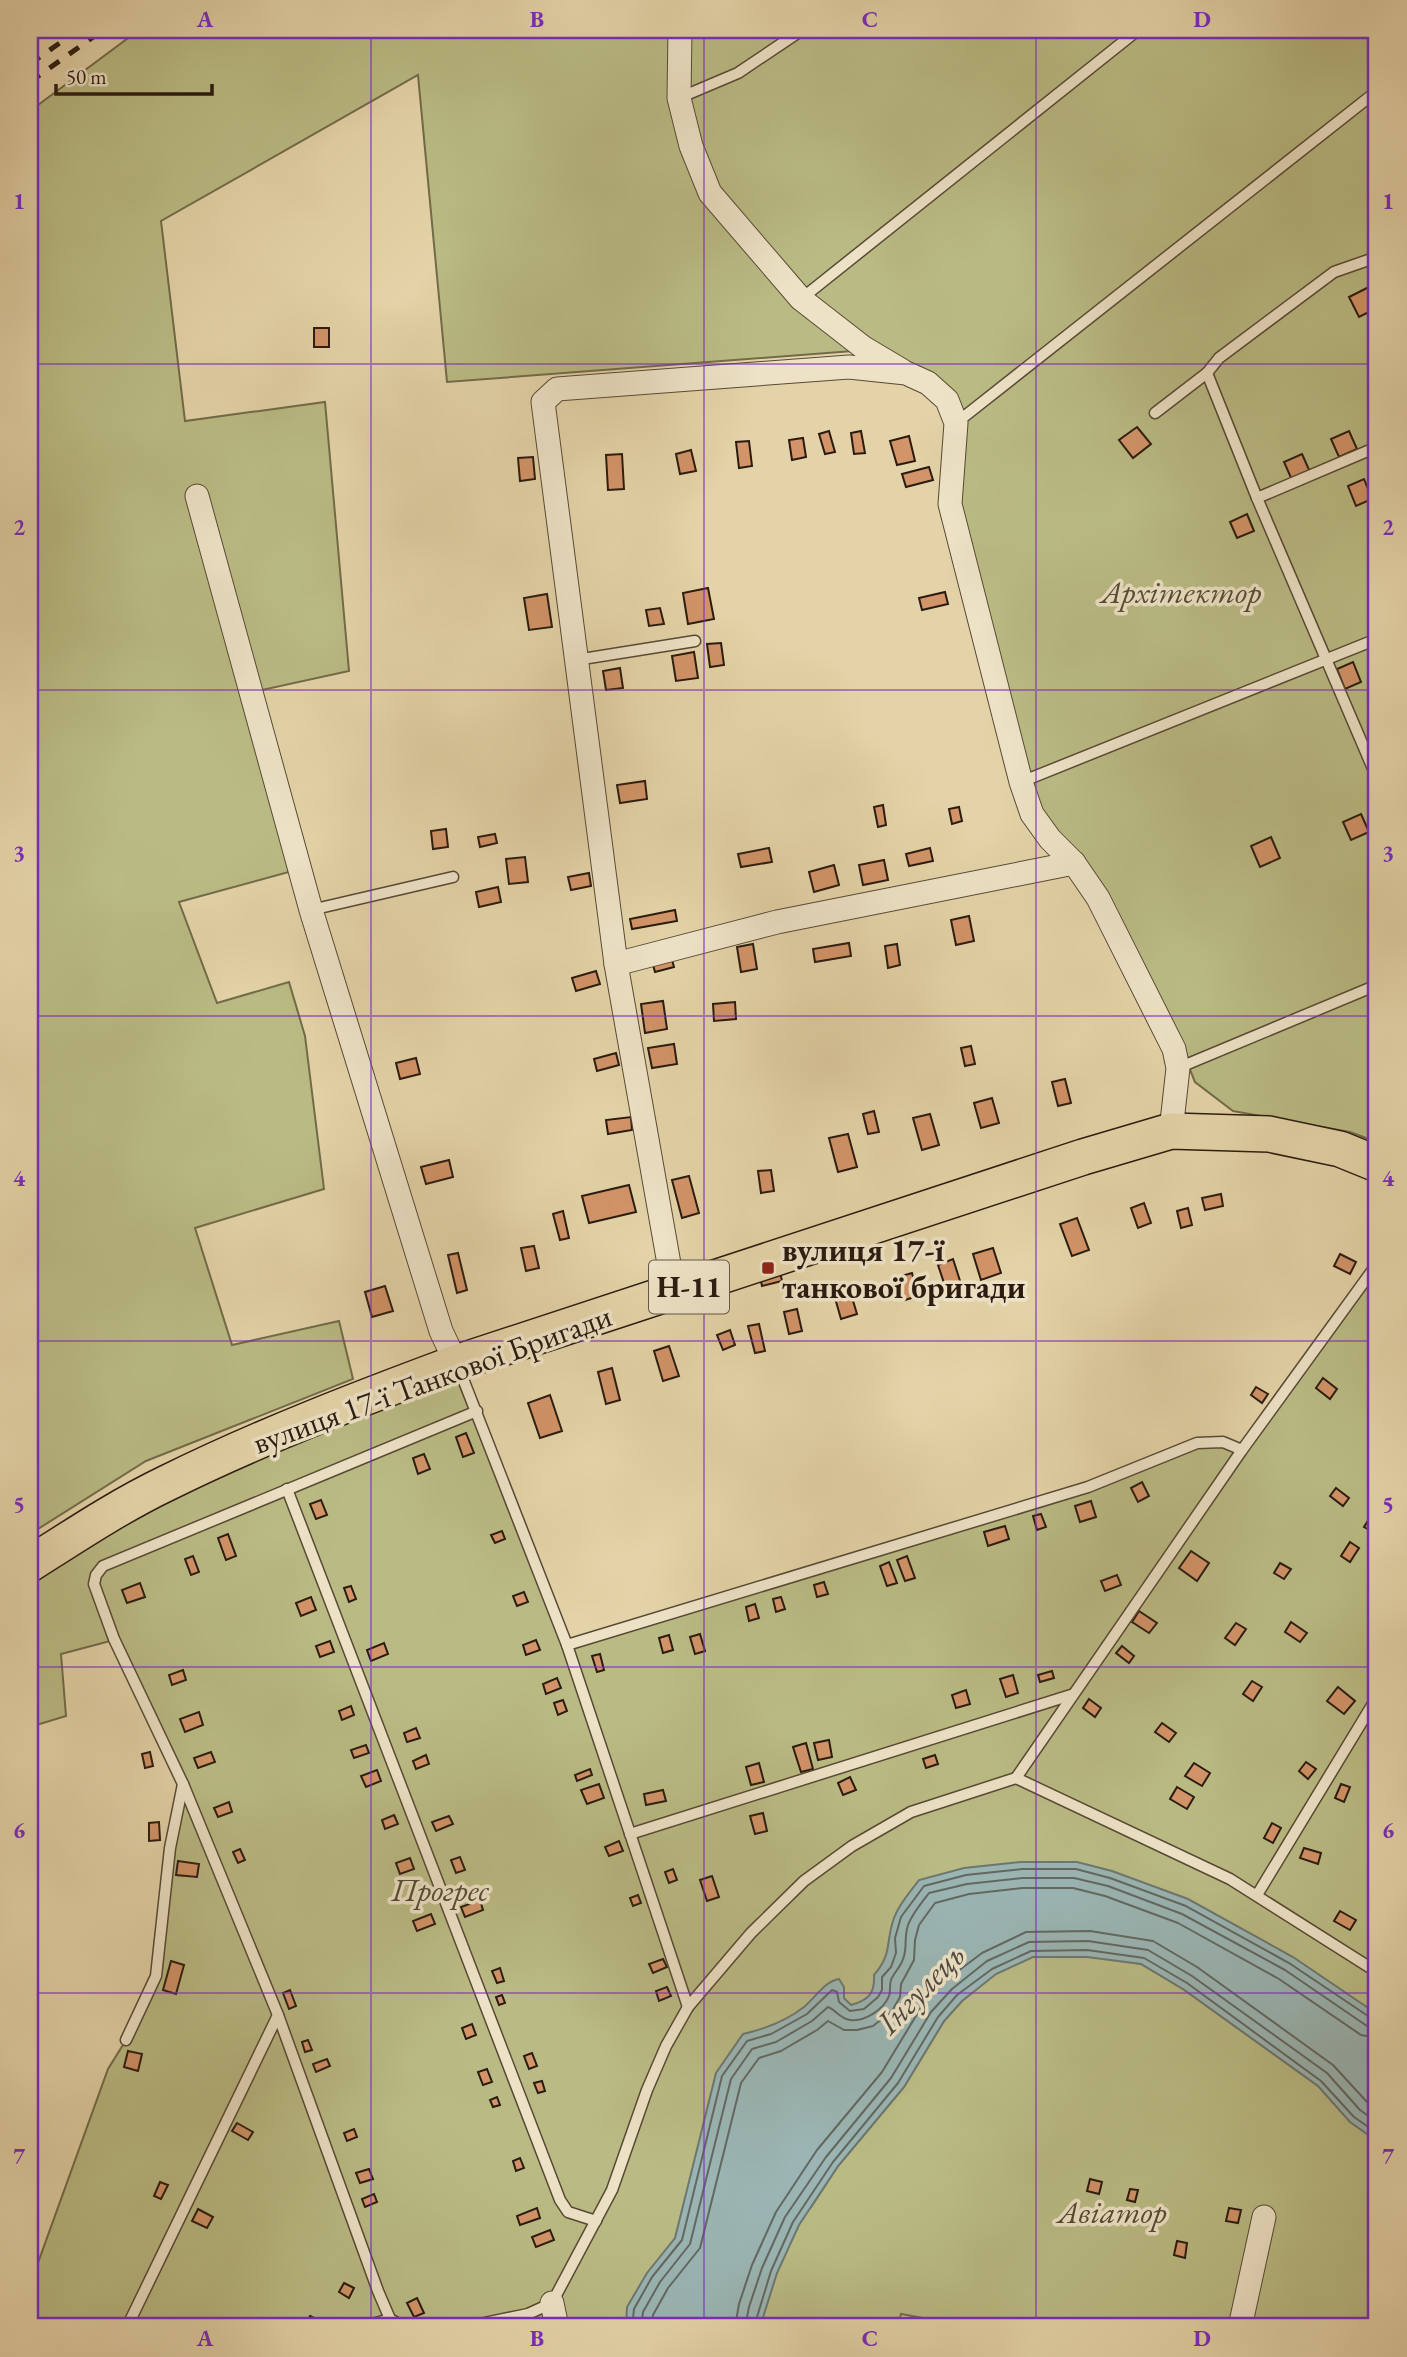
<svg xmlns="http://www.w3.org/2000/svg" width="1407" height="2357" font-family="'EB Garamond',serif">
  <rect width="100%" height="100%" fill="#e4d3a8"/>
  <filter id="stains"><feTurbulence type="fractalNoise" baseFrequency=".00286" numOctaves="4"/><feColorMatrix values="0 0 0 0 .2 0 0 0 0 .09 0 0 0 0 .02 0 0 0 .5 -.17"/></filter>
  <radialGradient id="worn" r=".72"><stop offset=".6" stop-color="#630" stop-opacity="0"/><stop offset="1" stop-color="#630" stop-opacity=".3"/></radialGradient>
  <g fill="#babb84" stroke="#726b4a" stroke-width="2">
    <path d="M139,30H1377V1142L1350,1132L1233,1111L1195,1082L1180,1045L1040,813L957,500L953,396L853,351L447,382L418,75L161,221L185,421L325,402L349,671L244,694L296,870L179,902L217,1003L289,982L305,1036L324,1189L195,1228L232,1345L339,1321L353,1379L146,1461L30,1534V111Z"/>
    <path d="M1377,1264V2026L932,1907L658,2327H30V2285L108,2069L126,2040L156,1976L183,1784L114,1640L61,1654L66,1716L30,1727V1579L105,1531L245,1460L457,1379L567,1645L1088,1487L1197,1443L1242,1450Z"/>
    <path d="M1033,1943L1141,1964L1183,1989L1377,2128V2327H971L901,2314L898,2327H750L777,2238L811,2207L838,2166L904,2087L944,2021L962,2001Z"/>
  </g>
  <path fill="#9ab5b3" stroke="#6d7772" stroke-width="2" d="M1021,1862H1077L1112,1871L1188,1899L1293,1957L1377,2014V2141L1350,2122L1318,2086L1183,1989L1141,1964L1087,1957H1033L996,1974L962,2001L944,2021L904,2087L838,2166L799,2225L777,2273L760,2327H626L627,2307L647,2273L675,2238L716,2073L743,2034C765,2029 786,2021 804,2007C815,1998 825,1981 839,1979L844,1987V1998L851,2005C869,2000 875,1993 874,1975C893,1953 885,1943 894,1918C899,1904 911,1891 919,1880L964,1868Z"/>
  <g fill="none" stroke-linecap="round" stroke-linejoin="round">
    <g stroke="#626862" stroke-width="2">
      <path d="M632,2327L634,2309L652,2277L682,2240L722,2076L747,2041L771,2034L807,2014L832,1990L837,1992L839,2002L850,2011L864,2009L878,1997L882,1990V1977L891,1967L896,1953L895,1938L901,1917L924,1886L966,1875L1022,1869H1076L1110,1878L1186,1906L1289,1963L1371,2018L1377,2019"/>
      <path d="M641,2327L643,2312L660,2282L690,2244L731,2079L752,2049L776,2042L812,2021L828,2007C835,2009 840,2019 850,2020C865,2022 884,2009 889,1996C891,1991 889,1985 891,1980C894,1972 902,1966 904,1956C907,1946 904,1938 908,1925C912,1914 922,1902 929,1893L967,1884L1022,1878H1074L1108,1886L1182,1914L1285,1970L1367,2026L1377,2028"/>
      <path d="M652,2327L653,2315L668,2288L700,2248L741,2083L759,2058L781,2051L817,2030L828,2021L844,2030H857L873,2026L892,2011L900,1997L901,1984L914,1960L915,1940L919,1925L935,1903L969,1894L1022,1888H1073L1105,1896L1178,1923L1279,1979L1361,2035L1377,2038"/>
      <path d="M735,2327L739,2304L752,2265L776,2212L817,2150L882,2072L922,2006L945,1981L982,1953L1026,1932L1090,1931L1153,1941L1197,1967L1333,2065L1367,2102L1377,2109"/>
      <path d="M745,2327L749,2307L762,2268L785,2217L826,2157L891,2078L931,2012L952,1989L987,1961L1029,1942L1088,1941L1148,1950L1192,1976L1327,2073L1360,2110L1377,2122"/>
      <path d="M754,2327L771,2271L793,2222L833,2162L898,2083L938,2017L957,1995L992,1969L1031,1951L1087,1950L1144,1958L1187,1983L1321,2081L1354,2117L1377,2133"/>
    </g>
  </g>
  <g fill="#d29468" stroke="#2a1b10" stroke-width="2">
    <path d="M1369,287L1377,308L1359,317L1349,297Z"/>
    <rect x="314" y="328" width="15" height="19"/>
    <path d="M1137,427L1151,444L1133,458L1119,440Z"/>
    <path d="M829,431L835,452L825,454L819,434Z"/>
    <path d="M861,431L865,453L854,454L851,433Z"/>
    <path d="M1349,431L1357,449L1339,457L1331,439Z"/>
    <path d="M909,436L915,461L897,465L890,441Z"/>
    <path d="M803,438L806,457L792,460L789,440Z"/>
    <path d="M749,441L752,466L739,468L736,442Z"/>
    <path d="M691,450L696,471L680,474L676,454Z"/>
    <path d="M622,454L624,489L608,490L606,455Z"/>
    <path d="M1302,454L1310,472L1292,480L1284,462Z"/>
    <path d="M533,457L535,479L520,481L518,458Z"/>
    <path d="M929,467L933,480L906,487L902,474Z"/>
    <path d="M1364,479L1372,499L1356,506L1348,486Z"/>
    <path d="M1247,514L1254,531L1237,538L1230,522Z"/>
    <path d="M708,588L714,619L688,624L683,593Z"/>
    <path d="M945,592L948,604L922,610L919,598Z"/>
    <path d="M547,594L552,627L529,630L524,598Z"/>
    <path d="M660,608L664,624L649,626L646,610Z"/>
    <path d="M721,643L724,665L710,667L707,644Z"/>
    <path d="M694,652L698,678L676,681L672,656Z"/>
    <path d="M1353,662L1361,682L1345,689L1337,669Z"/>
    <path d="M620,668L623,688L606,690L603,671Z"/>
    <path d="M645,781L647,799L620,803L617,785Z"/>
    <path d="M883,805L886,825L878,827L874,807Z"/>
    <path d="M959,807L962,821L952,824L949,809Z"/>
    <path d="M1361,814L1369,832L1351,840L1343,822Z"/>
    <path d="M446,829L448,847L433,849L431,831Z"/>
    <path d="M495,834L497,843L480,847L478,837Z"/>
    <path d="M1271,837L1280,858L1260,867L1251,846Z"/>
    <path d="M769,848L772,862L741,867L738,854Z"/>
    <path d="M930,848L933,861L909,866L906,854Z"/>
    <path d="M525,857L528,882L509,884L506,859Z"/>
    <path d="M884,860L888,880L863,885L859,865Z"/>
    <path d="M834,865L839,885L814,892L809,872Z"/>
    <path d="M589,873L591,886L571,890L568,877Z"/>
    <path d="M498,887L501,902L479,907L476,892Z"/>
    <path d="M675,910L677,921L632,929L630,919Z"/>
    <path d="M969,916L974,941L956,945L951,920Z"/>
    <path d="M849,943L851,956L815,962L813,949Z"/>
    <path d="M753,944L757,969L741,972L737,947Z"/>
    <path d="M897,944L900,965L888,968L885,946Z"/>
    <path d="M671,956L674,967L655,972L652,961Z"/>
    <path d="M596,971L600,984L576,991L572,978Z"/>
    <path d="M663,1001L667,1029L645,1033L641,1004Z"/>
    <path d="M735,1002L736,1019L714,1021L713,1004Z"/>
    <path d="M674,1044L677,1064L652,1068L648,1048Z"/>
    <path d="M971,1046L975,1064L965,1066L961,1048Z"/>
    <path d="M616,1053L619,1065L597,1071L594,1059Z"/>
    <path d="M416,1058L420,1074L400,1079L396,1063Z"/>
    <path d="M1065,1079L1071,1103L1058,1106L1052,1082Z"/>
    <path d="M992,1098L999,1123L981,1128L974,1103Z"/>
    <path d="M874,1111L879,1132L868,1134L863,1114Z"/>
    <path d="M930,1114L939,1145L922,1150L913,1118Z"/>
    <path d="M631,1117L632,1130L608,1134L606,1120Z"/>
    <path d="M848,1134L857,1167L838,1172L829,1138Z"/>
    <path d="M449,1160L453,1177L426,1184L421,1167Z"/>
    <path d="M771,1170L774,1191L761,1193L758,1171Z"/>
    <path d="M689,1176L699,1213L682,1218L672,1180Z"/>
    <path d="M629,1185L636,1212L589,1223L582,1196Z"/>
    <path d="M1221,1194L1223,1206L1205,1210L1202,1198Z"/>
    <path d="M1144,1203L1151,1223L1138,1228L1131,1208Z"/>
    <path d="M1188,1208L1192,1225L1181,1228L1177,1211Z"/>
    <path d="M563,1211L569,1238L560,1240L553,1214Z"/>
    <path d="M1077,1218L1089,1250L1072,1256L1060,1224Z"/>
    <path d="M534,1246L539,1268L526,1271L521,1248Z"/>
    <path d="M993,1248L1001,1273L981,1280L973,1254Z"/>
    <path d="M458,1253L467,1290L457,1293L448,1255Z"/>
    <path d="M1340,1254L1356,1262L1350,1274L1334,1266Z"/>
    <path d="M953,1259L962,1287L947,1292L938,1265Z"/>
    <path d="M780,1272L782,1281L762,1286L760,1277Z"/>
    <path d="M912,1273L918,1296L905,1300L898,1277Z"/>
    <path d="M385,1286L393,1311L372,1317L365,1292Z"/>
    <path d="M851,1294L857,1314L841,1319L835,1298Z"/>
    <path d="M797,1309L802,1331L789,1334L784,1312Z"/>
    <path d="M759,1324L765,1351L755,1353L748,1326Z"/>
    <path d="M730,1330L735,1345L723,1350L717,1335Z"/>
    <path d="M669,1346L679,1376L663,1381L654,1351Z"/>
    <path d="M612,1368L620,1400L606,1404L598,1372Z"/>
    <path d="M1323,1378L1337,1389L1330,1399L1316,1388Z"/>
    <path d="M1256,1387L1268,1394L1262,1403L1251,1395Z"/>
    <path d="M550,1395L562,1431L540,1438L528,1403Z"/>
    <path d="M466,1433L474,1453L463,1457L456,1437Z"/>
    <path d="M424,1454L430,1469L418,1474L413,1458Z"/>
    <path d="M1142,1482L1149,1496L1138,1502L1131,1488Z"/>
    <path d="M1336,1488L1349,1498L1343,1506L1330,1496Z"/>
    <path d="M321,1500L327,1515L316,1519L310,1504Z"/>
    <path d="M1091,1501L1096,1517L1080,1522L1075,1506Z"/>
    <path d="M1374,1511L1377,1513L1376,1534L1364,1527Z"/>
    <path d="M1041,1514L1046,1527L1037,1530L1033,1516Z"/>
    <path d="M1005,1526L1009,1539L988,1546L984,1532Z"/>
    <path d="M502,1531L505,1539L495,1543L491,1535Z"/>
    <path d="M228,1534L236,1556L226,1560L218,1538Z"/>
    <path d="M1350,1542L1359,1548L1350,1562L1341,1556Z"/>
    <path d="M1191,1551L1209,1563L1197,1581L1179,1568Z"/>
    <path d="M193,1556L199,1572L191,1575L185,1559Z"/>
    <path d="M907,1556L915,1578L905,1581L897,1560Z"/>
    <path d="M889,1562L897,1583L887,1586L880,1566Z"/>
    <path d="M1280,1563L1291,1569L1284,1579L1274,1573Z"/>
    <path d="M1117,1575L1121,1585L1105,1591L1101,1581Z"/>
    <path d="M824,1582L828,1594L817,1597L814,1585Z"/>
    <path d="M140,1583L145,1597L127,1603L122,1590Z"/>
    <path d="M351,1586L356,1599L349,1602L344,1588Z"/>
    <path d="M524,1592L528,1602L517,1606L513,1596Z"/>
    <path d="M311,1597L316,1610L301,1616L296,1603Z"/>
    <path d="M781,1597L785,1609L776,1612L773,1599Z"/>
    <path d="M755,1604L759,1618L749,1621L746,1607Z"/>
    <path d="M1139,1611L1157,1623L1149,1633L1132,1622Z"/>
    <path d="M1291,1622L1307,1633L1300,1642L1285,1632Z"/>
    <path d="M1236,1623L1246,1629L1235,1645L1225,1638Z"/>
    <path d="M700,1634L705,1651L695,1654L690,1637Z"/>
    <path d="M669,1635L673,1650L663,1653L659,1638Z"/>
    <path d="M536,1640L540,1650L526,1655L523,1645Z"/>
    <path d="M330,1641L334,1652L320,1657L316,1646Z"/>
    <path d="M384,1643L388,1654L371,1661L367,1650Z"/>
    <path d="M1122,1646L1134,1656L1129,1663L1116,1653Z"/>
    <path d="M600,1654L604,1670L597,1672L592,1656Z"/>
    <path d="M183,1670L186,1680L172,1685L169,1675Z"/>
    <path d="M1052,1671L1054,1678L1040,1682L1038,1675Z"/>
    <path d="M1013,1675L1018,1693L1006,1697L1000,1679Z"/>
    <path d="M557,1678L561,1688L546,1694L543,1684Z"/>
    <path d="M1252,1681L1262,1687L1253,1701L1243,1694Z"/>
    <path d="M1338,1687L1355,1701L1344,1714L1327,1701Z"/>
    <path d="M966,1690L970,1704L956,1708L952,1695Z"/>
    <path d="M1089,1699L1101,1708L1095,1717L1083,1708Z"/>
    <path d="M563,1700L567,1711L558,1715L554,1703Z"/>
    <path d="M351,1706L354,1715L342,1720L339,1711Z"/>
    <path d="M199,1712L203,1725L185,1732L180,1719Z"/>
    <path d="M1162,1723L1176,1733L1169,1742L1155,1732Z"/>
    <path d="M416,1728L420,1738L407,1742L404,1733Z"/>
    <path d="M829,1740L832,1757L818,1760L814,1743Z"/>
    <path d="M806,1743L813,1769L801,1772L793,1747Z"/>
    <path d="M366,1745L369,1753L354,1758L351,1750Z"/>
    <path d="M150,1752L153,1766L145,1768L142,1754Z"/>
    <path d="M211,1752L215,1762L198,1768L194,1758Z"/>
    <path d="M426,1755L429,1764L416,1769L413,1761Z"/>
    <path d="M935,1755L938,1764L926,1768L923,1759Z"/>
    <path d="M1306,1762L1316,1769L1308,1779L1299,1771Z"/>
    <path d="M759,1763L764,1782L751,1785L746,1767Z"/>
    <path d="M1194,1763L1210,1773L1202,1786L1185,1776Z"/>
    <path d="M590,1769L592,1775L577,1781L575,1775Z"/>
    <path d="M377,1770L381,1781L366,1787L361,1776Z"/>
    <path d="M850,1777L856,1790L843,1795L838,1783Z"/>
    <path d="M599,1784L604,1798L587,1804L581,1790Z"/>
    <path d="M1341,1784L1350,1787L1344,1802L1335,1798Z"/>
    <path d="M1177,1787L1194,1797L1187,1809L1170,1799Z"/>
    <path d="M663,1790L666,1801L646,1805L644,1794Z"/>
    <path d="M229,1802L232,1812L218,1817L214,1808Z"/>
    <path d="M763,1813L767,1831L755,1834L750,1816Z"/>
    <path d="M394,1815L398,1824L385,1829L382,1820Z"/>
    <path d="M449,1816L453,1824L436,1831L432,1822Z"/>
    <path d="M159,1822L160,1840L149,1841V1823Z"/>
    <path d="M1272,1823L1281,1828L1273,1843L1264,1838Z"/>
    <path d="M619,1841L623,1851L609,1856L605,1847Z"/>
    <path d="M1304,1848L1321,1853L1318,1864L1300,1858Z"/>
    <path d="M240,1849L245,1860L238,1863L233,1852Z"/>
    <path d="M460,1857L465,1870L456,1873L451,1860Z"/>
    <path d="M410,1858L414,1869L400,1874L396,1863Z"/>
    <path d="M178,1861L199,1864L197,1877L176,1875Z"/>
    <path d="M673,1869L677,1880L669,1883L665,1872Z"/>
    <path d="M712,1876L719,1897L707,1901L700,1880Z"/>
    <path d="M638,1895L641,1903L633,1906L630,1898Z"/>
    <path d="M480,1900L483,1910L465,1917L461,1907Z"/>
    <path d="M1340,1911L1356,1920L1350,1930L1334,1921Z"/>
    <path d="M431,1914L435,1924L417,1931L413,1921Z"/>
    <path d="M663,1959L667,1967L653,1973L649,1964Z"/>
    <path d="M171,1961L184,1965L176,1994L163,1990Z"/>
    <path d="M500,1968L504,1981L497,1983L492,1971Z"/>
    <path d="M667,1987L671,1996L659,2001L656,1991Z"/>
    <path d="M290,1990L296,2006L289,2009L283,1993Z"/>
    <path d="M502,1995L505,2003L499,2005L496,1997Z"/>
    <path d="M472,2024L476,2035L466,2039L462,2028Z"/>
    <path d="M308,2040L312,2050L305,2052L302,2042Z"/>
    <path d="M128,2051L142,2054L138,2071L124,2067Z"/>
    <path d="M532,2053L537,2066L529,2069L524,2056Z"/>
    <path d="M327,2059L330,2066L316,2072L313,2064Z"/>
    <path d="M487,2069L492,2082L483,2085L478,2072Z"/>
    <path d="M542,2081L545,2091L538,2093L534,2083Z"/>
    <path d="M497,2097L500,2105L493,2107L490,2100Z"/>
    <path d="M237,2123L253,2132L248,2140L232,2131Z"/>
    <path d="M354,2129L357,2137L347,2141L344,2133Z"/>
    <path d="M520,2158L524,2168L516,2171L513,2161Z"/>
    <path d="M369,2169L373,2179L360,2183L356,2173Z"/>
    <path d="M1090,2179L1102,2182L1099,2194L1087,2191Z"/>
    <path d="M160,2182L168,2185L161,2199L154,2196Z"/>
    <path d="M1130,2189L1138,2190L1135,2202L1127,2200Z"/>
    <path d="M374,2194L377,2202L365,2207L362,2199Z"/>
    <path d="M537,2208L540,2218L520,2225L517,2216Z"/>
    <path d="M1229,2208L1241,2210L1238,2223L1226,2221Z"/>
    <path d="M198,2209L213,2217L207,2228L192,2221Z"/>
    <path d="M550,2230L554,2240L536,2247L532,2237Z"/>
    <path d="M1177,2241L1187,2243L1185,2258L1174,2255Z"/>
    <path d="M344,2283L354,2288L349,2298L339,2292Z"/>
    <path d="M417,2298L424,2313L414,2317L407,2303Z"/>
    <path d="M310,2316L324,2323L322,2327H305Z"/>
  </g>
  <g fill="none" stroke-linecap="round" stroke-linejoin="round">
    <defs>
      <g id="service">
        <path d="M679,98L738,73L802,30"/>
        <path d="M801,299L1138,30"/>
        <path d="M1207,373L1257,498L1377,778"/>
        <path d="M1155,413L1207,373L1219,358L1334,272L1377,257"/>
        <path d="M956,423L1377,91"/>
        <path d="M1257,498L1377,447"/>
        <path d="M576,660L695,641"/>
        <path d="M1021,782L1377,639"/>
        <path d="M311,910L453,877"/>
        <path d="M1178,1068L1377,985"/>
        <path d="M458,1366L567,1645L688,2007"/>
        <path d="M287,1489L560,2200L568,2212L596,2221"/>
        <path d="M567,1645L1088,1487L1197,1443L1223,1442L1242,1450"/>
        <path d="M1016,1778L1230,1879L1377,1972"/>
        <path d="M630,1834L1071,1695"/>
        <path d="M1257,1895L1377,1697"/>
        <path d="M126,2040L156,1976L170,1848L183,1784"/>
        <path d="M127,2327L278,2015"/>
        <path d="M362,2327L390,2319"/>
        <path d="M404,2327L390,2319L378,2291L278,2015L183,1784L114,1639L94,1584L96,1575L103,1566L477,1411"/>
        <path d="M465,2327L528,2314L552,2303L612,2190L647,2090L666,2046L688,2007L751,1933L804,1881L852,1846L911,1812L1016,1778L1242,1450L1377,1264"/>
      </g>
      <g id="minor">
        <path d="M680,30L679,98L691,146L710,193L801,299L864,348L901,370"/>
        <path d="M197,496L311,910L441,1331L456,1363"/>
        <path d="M616,964L777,922L1074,863"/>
        <path d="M674,1292L616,964L543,402L557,389L849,367L906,373L928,383L947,400L956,423L950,504L1021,782L1032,814L1050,839L1074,863L1098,898L1174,1049L1178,1068L1171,1131"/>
        <path d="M552,2303L557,2327"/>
        <path d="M1240,2327L1264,2217"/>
      </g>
      <path id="primary" d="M30,1564C74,1536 119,1506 167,1483C260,1437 359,1399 456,1363L1083,1157L1171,1131L1269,1134L1340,1149L1377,1164"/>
    </defs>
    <use href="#service" stroke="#584936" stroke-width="13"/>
    <use href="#minor" stroke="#584936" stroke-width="25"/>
    <use href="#primary" stroke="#2a1b10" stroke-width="38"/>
    <use href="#service" stroke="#ede2c6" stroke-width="10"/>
    <use href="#minor" stroke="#ede2c6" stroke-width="23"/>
    <use href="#primary" stroke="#e4d3a8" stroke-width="35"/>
    <g stroke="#2a1b10" stroke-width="5" stroke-dasharray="12 12" stroke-linecap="butt">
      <path d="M30,64L78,30"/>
      <path d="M30,82L103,30"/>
    </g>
  </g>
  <path fill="none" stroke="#7b2cbf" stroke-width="2" stroke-opacity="0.55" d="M371,30V2327M704,30V2327M1036,30V2327M30,364H1377M30,690H1377M30,1016H1377M30,1341H1377M30,1667H1377M30,1993H1377"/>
  <rect fill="#8f2418" stroke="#ede2c6" stroke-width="2.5" x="761" y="1261" width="14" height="14" rx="3.5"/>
  <g text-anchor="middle" stroke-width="7" stroke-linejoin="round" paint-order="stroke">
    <rect fill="#ede2c6" stroke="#645747" stroke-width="2" x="649" y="1260.5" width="80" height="53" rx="5"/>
    <g font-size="30" font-weight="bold" fill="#2a1b10">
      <text x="689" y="1297">Н-11</text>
    </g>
    <g font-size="32" font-style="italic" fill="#554b33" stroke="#ede2c6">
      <text x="1181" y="603">Архітектор</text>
      <text x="440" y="1901">Прогрес</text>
      <text x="1112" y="2223">Авіатор</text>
    </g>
    <g font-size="32" font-weight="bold" fill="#2a1b10" stroke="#ede2c6" text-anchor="start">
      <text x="782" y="1261">вулиця 17-ї<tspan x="782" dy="37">танкової бригади</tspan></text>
    </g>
    <g font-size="32" fill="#2a1b10" stroke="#ede2c6">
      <text transform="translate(432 1379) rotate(-20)" y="11">вулиця 17-ї Танкової Бригади</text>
    </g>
    <g font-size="33" font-style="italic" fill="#4c4941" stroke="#ede2c6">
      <text transform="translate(920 1988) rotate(-46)" y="12">Інгулець</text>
    </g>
  </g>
  <rect width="1407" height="2357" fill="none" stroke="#e4d3a8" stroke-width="77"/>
  <path d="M56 84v10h156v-10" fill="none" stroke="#2a1b10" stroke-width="3.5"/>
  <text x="66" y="84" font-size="21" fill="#2a1b10" stroke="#ede2c6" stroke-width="5" paint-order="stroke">50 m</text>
  <rect x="38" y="38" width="1330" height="2280" fill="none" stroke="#7b2cbf" stroke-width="2.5"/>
  <g font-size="23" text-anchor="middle" font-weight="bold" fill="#7b2cbf">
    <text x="205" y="27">A</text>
    <text x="537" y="27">B</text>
    <text x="870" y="27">C</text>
    <text x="1202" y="27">D</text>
    <text x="19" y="209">1</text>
    <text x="1388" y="209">1</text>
    <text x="19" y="535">2</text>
    <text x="1388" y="535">2</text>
    <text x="19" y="861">3</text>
    <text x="1388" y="861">3</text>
    <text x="19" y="1186">4</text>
    <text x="1388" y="1186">4</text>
    <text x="19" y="1512">5</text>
    <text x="1388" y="1512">5</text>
    <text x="19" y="1838">6</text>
    <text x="1388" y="1838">6</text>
    <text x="19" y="2164">7</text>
    <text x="1388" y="2164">7</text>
    <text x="205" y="2346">A</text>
    <text x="537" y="2346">B</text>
    <text x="870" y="2346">C</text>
    <text x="1202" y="2346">D</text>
  </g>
  <rect width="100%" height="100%" filter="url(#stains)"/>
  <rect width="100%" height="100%" fill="url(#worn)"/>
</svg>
